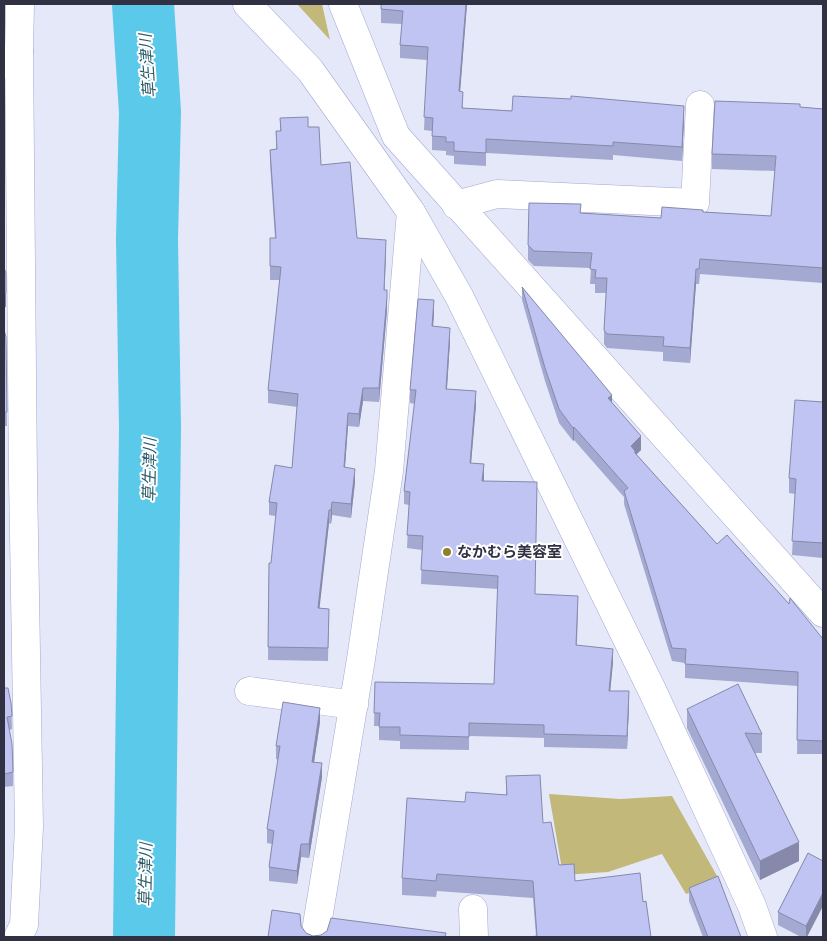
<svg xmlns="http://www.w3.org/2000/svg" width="827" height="941" font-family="'PT Sans','Noto Sans JP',sans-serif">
  <rect width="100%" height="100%" fill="#e5e8f9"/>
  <g fill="#c2b87a">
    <path d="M297,4H322L330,40Z"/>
    <path d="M549,794L620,799L672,796L721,883L686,894L662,854L608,872L563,875Z"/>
  </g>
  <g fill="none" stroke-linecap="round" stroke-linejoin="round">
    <path stroke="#5ac9ea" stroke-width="62" d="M143,4L150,112L147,239L150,428L144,937"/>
    <defs>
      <g id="street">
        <path d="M343,4L396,136L823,613"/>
        <path d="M6,64L19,51L20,4"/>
        <path d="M456,205L497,194L695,203L700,105"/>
        <path d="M249,691L354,705"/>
        <path d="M473,909L474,937"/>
        <path d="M18,937L24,925L29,827L23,478L19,51"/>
        <path d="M315,937L361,659L389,471L411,212"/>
      </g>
      <path id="secondary" d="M247,4L310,70L411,212L459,296L652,690L752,906L763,937"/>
    </defs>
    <use href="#street" stroke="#a3a7d2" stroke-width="29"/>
    <use href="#secondary" stroke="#a3a7d2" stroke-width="29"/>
    <use href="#street" stroke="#fff" stroke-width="28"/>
    <use href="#secondary" stroke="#fff" stroke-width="28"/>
  </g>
  <g fill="#a4a9d1">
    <path d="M467,4L460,92L463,108L684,120L682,161L613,155V160L486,153V166L454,164V156L446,155V151L432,150V131L424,130L427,60L400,58V45L402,24L381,23V9Z"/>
    <path d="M800,107L823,109V283L700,274L699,284H696L690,363L663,361V352L607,348L604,344V330L606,293H595V284H590L591,268L534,266L528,260V245L581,213L661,218L703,212L771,216L775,171L712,169V154Z"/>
    <path d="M280,118L308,127L321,165L357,238L386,253L384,290L387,310L379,402L363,401L359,427L348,426L345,467L355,482L351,518L332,515L331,524L329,523L319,608L329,609L328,661L268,660L269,563H271L276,516L269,515V502L292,468L297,407L268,403V390L280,280H270V238H275L270,163V150L276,149V131H280Z"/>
    <path d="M522,287L612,403L641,450L636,454L717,544L789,604L823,639V754H797L798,686L685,678V663L672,661L624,504V497L574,440L573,441L559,423L545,381L522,300Z"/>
    <path d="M434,314L433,326L450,341L447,389L476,405L471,463L484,478V481L535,594L578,609L577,645L613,662L610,691L629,705L627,749L544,747V738L469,736V750L400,749V741L379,740V726H374L375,682L494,684L498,589L421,584L422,550L407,548L409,505L404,504V491L415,404L410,403V390Z"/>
    <path d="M4,330L6,337L7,426H4Z"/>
    <path d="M823,402V558L792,555L795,494L789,493V478Z"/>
    <path d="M4,688L11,703L12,729L9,730L13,772V786L4,787Z"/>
    <path d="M687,709L762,734V753H755L799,861L760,880L687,728Z"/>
    <path d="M320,722L314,762L322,777L309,858L301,857L297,884L269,881V867L272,844L267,843V829L278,760L276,759V746Z"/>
    <path d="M506,776L543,823L559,865L575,881L643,902L536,936L533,898L437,891L436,897L402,895V878L465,802L506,795Z"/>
    <path d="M808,853L807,937H801L778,925V912Z"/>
    <path d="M689,888L741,937H703L689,901Z"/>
  </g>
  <g fill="#8689aa">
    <path d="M466,4H467L459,105V91Z"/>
    <path d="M684,106V120L682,161V147Z"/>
    <path d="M386,240V253L384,303V290Z"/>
    <path d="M696,269V284L690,363V348Z"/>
    <path d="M387,290V310L379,402V388Z"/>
    <path d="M6,293V307H4V294Z"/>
    <path d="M434,300V314L432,340V326Z"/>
    <path d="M450,328V341L446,402V389Z"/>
    <path d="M363,388V401L359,427V414Z"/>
    <path d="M476,391V405L470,476V463Z"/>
    <path d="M612,395V409L608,398Z"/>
    <path d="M348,413V426L344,480V467Z"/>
    <path d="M574,427V440L573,441V428Z"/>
    <path d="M641,436V450L635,456L631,446Z"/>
    <path d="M484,464V478L482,495V481Z"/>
    <path d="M355,469V482L351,518V504Z"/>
    <path d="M332,502V515L331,524V510Z"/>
    <path d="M329,510V523L318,622V608Z"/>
    <path d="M613,649V662L609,704V691Z"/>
    <path d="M629,691V705L627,749V736Z"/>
    <path d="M320,708V722L312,776V762Z"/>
    <path d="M322,763V777L309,858V844Z"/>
    <path d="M799,842V861L760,880V861Z"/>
    <path d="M301,844V857L297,884V871Z"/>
    <path d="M823,893V906L807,937H806V926Z"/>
  </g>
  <g fill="#bfc4f3" stroke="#8689aa">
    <path d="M381,4H466L459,91L463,92L462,108L512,111L513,96L571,99V96L684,106L682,147L613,142V146L486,139V153L454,151V142H446V137L432,136L433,118L424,117L428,47L400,45L403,11L381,9Z"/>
    <path d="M715,101L800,104V107L823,109V268L700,259L699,269H696L690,348L663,346L664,337L607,334L604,330L607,278H595L596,270L590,269L592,253L534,251L528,245L529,203L581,204L580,213L661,218L662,207L703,210V212L771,216L776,156L712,154Z"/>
    <path d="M308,117V127H319L321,165L350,162L357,238L386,240L384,290H387V297L379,388H363L359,414L348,413L344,467L355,469L351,504L332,502L331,510H329L318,608L329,609L328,648L268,647L269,563H271L277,503L269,502L275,465L292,468L298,394L268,390L281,267L270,266V238H276L270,150L277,149L276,131H281L280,118Z"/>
    <path d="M4,268L6,273V293L4,294Z"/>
    <path d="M522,287L612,395L608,398L641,436L631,446L635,451V453L717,544L727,535L789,604L790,598L823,639V741L797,740L798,672L685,664L686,649L672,648L624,491L628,488L574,427L573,428L559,409L545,368Z"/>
    <path d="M418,299L434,300L432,326L450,328L446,389L476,391L470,463L484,464L482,481L537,482L535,594L578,596L576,645L613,649L609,691H629L627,736L544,734V725L469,723V737L400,735V727H379L380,713H374L375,682L494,684L498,576L421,570L423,536L407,535L410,492L404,491L416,390H410Z"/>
    <path d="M4,330L6,337L7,412H4Z"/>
    <path d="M795,400L823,402V543L792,541L796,479L789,478Z"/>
    <path d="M738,684L762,734L745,733L799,842L760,861L687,709Z"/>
    <path d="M4,688H8L11,703L12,716L7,717L12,744L13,772L4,774Z"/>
    <path d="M283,702L320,708L312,762L322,763L309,844H301L297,871L269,867L274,831L267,829L280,746H276Z"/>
    <path d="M540,775L543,823L551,822L559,865L574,864L575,881L640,873L643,902L646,901L651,937H528L537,936L533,881L437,874L436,881L402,878L407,798L465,802L466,792L507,795L506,776Z"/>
    <path d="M808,853L823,861V893L806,926L778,912Z"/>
    <path d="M718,876L741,937H708L689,888Z"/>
    <path d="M272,910L300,914L301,926L306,933L313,936L321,935L327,931L331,918L446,933L445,937H268Z"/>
  </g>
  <circle fill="#8d8027" stroke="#fff" stroke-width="2" cx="447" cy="552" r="5"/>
  <g text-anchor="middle" stroke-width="4" stroke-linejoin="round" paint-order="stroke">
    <g font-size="15" font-weight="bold" fill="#303243" stroke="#fff" text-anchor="start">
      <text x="457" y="557">なかむら美容室</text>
    </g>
    <g font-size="16" font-style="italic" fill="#2c5c6a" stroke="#fff">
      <text transform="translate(147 66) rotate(-94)" y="6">草生津川</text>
      <text transform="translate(149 470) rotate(-89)" y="6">草生津川</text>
      <text transform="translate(145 875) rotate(-89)" y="6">草生津川</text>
    </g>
  </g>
  <rect width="827" height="941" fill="none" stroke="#303243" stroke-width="10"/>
</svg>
